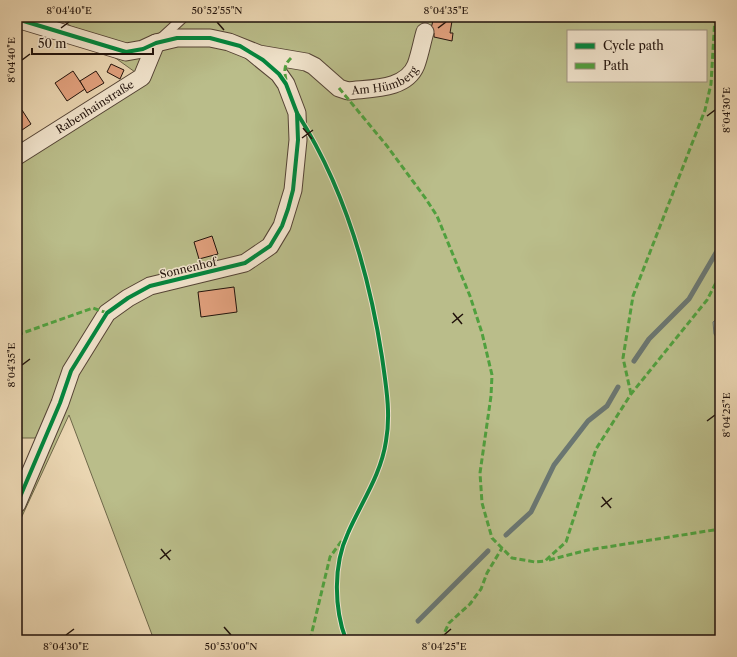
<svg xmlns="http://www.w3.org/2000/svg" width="737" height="657" font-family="'Libre Caslon Text',serif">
  <rect width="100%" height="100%" fill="#ebd7b3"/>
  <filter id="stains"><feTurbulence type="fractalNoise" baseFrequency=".005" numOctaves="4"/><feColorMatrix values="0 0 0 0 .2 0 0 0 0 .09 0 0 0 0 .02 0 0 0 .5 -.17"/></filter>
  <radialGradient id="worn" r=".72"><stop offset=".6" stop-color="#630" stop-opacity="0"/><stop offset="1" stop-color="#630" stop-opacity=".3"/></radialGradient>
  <path fill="#babd8a" stroke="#6e684a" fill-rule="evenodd" d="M66,17H720V640H154L69,415L17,527V487L37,438H17V149L142,77L65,22ZM568,31H706V81H568Z"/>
  <path fill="#9ab8b5" stroke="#6a7671" d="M720,316V343L714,334L713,322Z"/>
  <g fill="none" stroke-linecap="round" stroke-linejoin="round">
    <g stroke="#6a7671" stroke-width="5">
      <path d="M634,361L649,339L689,299L720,246"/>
      <path d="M506,535L531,512L554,465L588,421L607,406L618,387"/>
      <path d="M418,621L488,551"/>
    </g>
  </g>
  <g fill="#e2a17e" stroke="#21120b">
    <path d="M434,17H446L445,20L452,21L450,33H453L452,41L434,37V33L430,32Z"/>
    <path d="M111,64L124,70L120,79L107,72Z"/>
    <path d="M73,71L85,89L67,101L55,83Z"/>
    <path d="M96,71L104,83L87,93L80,81Z"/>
    <path d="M22,110L31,124L19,132L20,134L17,136V113Z"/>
    <path d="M212,236L218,254L199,259L194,242Z"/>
    <path d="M234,287L237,312L201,317L198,292Z"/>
  </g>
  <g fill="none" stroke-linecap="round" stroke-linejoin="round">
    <defs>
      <path id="service" d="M160,39L184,17"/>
      <g id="minor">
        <path id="s1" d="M17,19L126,52L143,49L156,43L177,38H210L229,42L259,54L306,62L314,66L339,88L348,91C371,88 406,90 416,65C420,54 422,42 425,32"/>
        <path id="s2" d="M17,156L142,77L156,43"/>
        <path d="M17,504L60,403L71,371L107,313L128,298L150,286L245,263L270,246L282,226L293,190L298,140L297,113L286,84L279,74L252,52"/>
      </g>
    </defs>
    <use href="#service" stroke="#544335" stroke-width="11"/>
    <use href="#minor" stroke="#544335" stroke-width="19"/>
    <use href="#service" stroke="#f2e5ce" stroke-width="9"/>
    <use href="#minor" stroke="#f2e5ce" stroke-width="17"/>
    <g stroke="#50a03e" stroke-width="3" stroke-dasharray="6 3" stroke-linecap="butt">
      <path d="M286,80C284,70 284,65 291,58"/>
      <path d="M339,88L387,146L426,199L437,216L470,296L482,333L492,375L491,396L480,473L482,503L492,538L512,558L535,562L545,561L566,542L596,449L631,394L707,300L720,275"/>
      <path d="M17,335L93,308L107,313"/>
      <path d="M631,394L623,358L633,296L705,110L711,84L715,17"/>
      <path d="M549,560L588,550L720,529"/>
      <path d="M310,640L330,557L343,539"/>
      <path d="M441,640L449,623L470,604L481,589L487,573L502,548"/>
    </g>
    <defs>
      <g id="cycleway">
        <path d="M17,19L126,52L143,49L156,43L177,38H210L240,46L263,60L279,74L286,84L297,113L298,140L293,190L288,209L282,226L270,246L245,263L150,286L128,298L107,313L71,371L60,403L17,504"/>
        <path d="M297,113C343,185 369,273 382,357C386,386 391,413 386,441C381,475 361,503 348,533C333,565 334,608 346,640"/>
      </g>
    </defs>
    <use href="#cycleway" stroke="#f2e5ce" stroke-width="6"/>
    <use href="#cycleway" stroke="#00873e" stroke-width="4"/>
  </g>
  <path fill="none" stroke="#21120b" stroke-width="1.5" d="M217,22L224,30M61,28L69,22M438,28L446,22M22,60L30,54M707,116L715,110M303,128L312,139M302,138L313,130M453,313L462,324M452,323L463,314M22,365L30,359M707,421L715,415M602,497L611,508M601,507L612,498M161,549L170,560M160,559L171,550M224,627L231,635M66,635L74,629M444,635L451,629"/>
  <g text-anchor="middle" stroke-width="3" stroke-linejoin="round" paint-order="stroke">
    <g font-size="11" fill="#21120b" stroke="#f2e5ce">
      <text dy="4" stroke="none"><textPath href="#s1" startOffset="390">Am Hümberg</textPath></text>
      <text dy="4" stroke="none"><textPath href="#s2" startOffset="92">Rabenhainstraße</textPath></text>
      <text transform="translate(188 268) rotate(-13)" y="4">Sonnenhof</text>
    </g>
  </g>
  <rect width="737" height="657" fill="none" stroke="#ebd7b3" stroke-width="44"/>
  <rect x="567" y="30" width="140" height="52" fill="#f2e5ce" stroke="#9e9180"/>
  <rect x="575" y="43" width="20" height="6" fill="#00873e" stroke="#9e9180"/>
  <text x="603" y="50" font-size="12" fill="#21120b">Cycle path</text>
  <rect x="575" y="63" width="20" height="6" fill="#50a03e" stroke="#9e9180"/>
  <text x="603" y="70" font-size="12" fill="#21120b">Path</text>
  <path d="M32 48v6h121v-6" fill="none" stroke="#21120b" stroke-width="2"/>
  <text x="38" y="48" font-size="12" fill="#21120b" stroke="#f2e5ce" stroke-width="3" paint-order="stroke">50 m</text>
  <rect x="22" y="22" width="693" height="613" fill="none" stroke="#21120b" stroke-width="1.5"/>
  <g font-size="10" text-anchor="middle" fill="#21120b">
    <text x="69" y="14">8°04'40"E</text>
    <text x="217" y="14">50°52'55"N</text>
    <text x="446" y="14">8°04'35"E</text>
    <text transform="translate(11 60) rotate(-90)" y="4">8°04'40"E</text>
    <text transform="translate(726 110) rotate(-90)" y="4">8°04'30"E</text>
    <text transform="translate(11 365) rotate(-90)" y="4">8°04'35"E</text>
    <text transform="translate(726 415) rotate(-90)" y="4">8°04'25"E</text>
    <text x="66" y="650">8°04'30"E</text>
    <text x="231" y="650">50°53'00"N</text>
    <text x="444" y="650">8°04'25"E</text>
  </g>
  <rect width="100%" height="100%" filter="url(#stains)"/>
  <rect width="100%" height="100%" fill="url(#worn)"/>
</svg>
